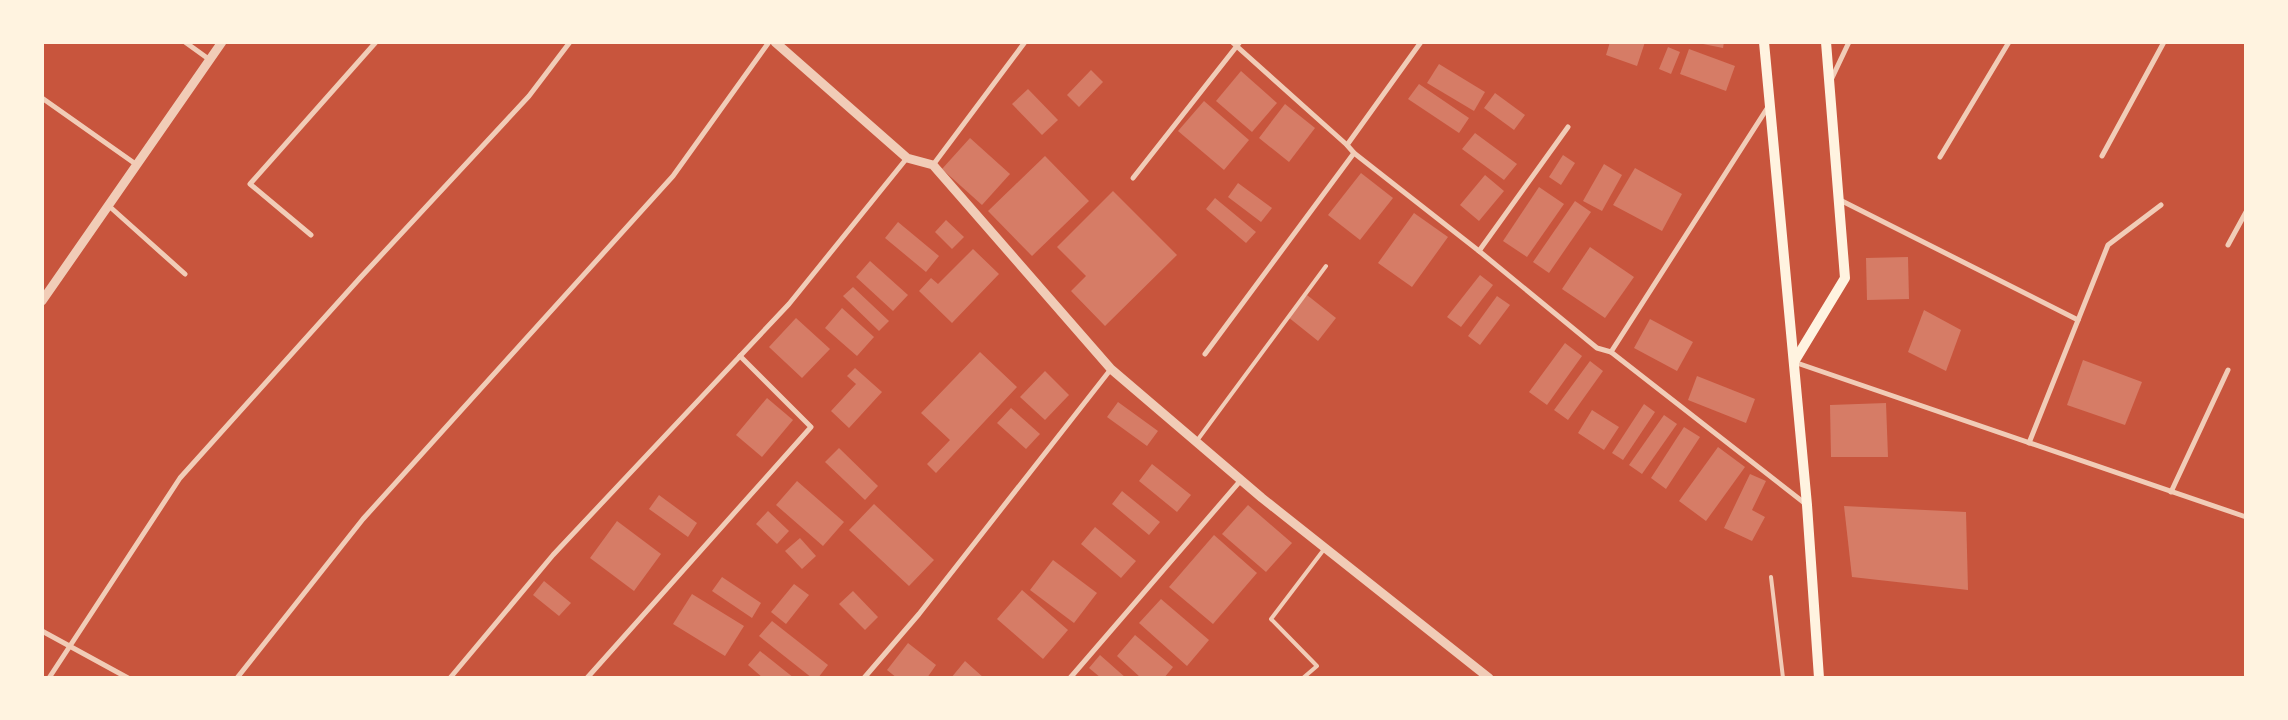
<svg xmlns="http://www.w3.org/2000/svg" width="2288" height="720" font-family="'Fira Sans',sans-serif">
  <rect width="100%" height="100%" fill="#c8553d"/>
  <g fill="#d67c66">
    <path d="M1610,42H1645L1637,66L1606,55Z"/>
    <path d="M1693,42H1724L1723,48Z"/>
    <path d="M1668,47L1680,52L1671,74L1659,69Z"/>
    <path d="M1689,49L1735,66L1726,91L1680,74Z"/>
    <path d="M1439,64L1485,92L1474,111L1427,83Z"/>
    <path d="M1091,70L1103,82L1079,107L1067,95Z"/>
    <path d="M1241,71L1277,103L1252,132L1216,101Z"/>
    <path d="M1419,84L1469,118L1459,133L1408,99Z"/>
    <path d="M1028,89L1058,120L1042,135L1012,104Z"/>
    <path d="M1495,93L1525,115L1514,130L1484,108Z"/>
    <path d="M1204,101L1249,140L1224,170L1178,131Z"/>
    <path d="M1285,104L1315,128L1289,162L1259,138Z"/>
    <path d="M1475,133L1517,164L1504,180L1462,149Z"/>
    <path d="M970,138L1010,174L982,205L942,169Z"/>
    <path d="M1563,155L1575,163L1561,185L1549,177Z"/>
    <path d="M1045,156L1089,201L1032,256L988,211Z"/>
    <path d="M1604,164L1622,175L1602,211L1583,201Z"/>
    <path d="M1635,168L1682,194L1662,231L1613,205Z"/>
    <path d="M1361,173L1393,198L1360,240L1328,215Z"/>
    <path d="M1485,175L1504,191L1479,221L1460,205Z"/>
    <path d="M1238,183L1272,208L1261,222L1228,197Z"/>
    <path d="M1539,187L1564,204L1527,257L1503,241Z"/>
    <path d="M1113,191L1177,255L1105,326L1071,291L1086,276L1057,247Z"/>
    <path d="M1215,198L1256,232L1246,243L1206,209Z"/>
    <path d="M1575,201L1591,212L1549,273L1533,262Z"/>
    <path d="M1414,213L1448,237L1412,287L1378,263Z"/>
    <path d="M946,220L964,237L952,249L935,232Z"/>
    <path d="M898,222L939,256L926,272L885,238Z"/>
    <path d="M1590,247L1634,277L1605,318L1562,289Z"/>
    <path d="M973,249L999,274L952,323L919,291L931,278L938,284Z"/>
    <path d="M1908,257L1909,299L1867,300L1866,258Z"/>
    <path d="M870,261L908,295L893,311L856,277Z"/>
    <path d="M1480,275L1493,285L1461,327L1447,317Z"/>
    <path d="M853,287L889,321L879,331L843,296Z"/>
    <path d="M1307,295L1336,318L1318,341L1288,317Z"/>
    <path d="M1497,296L1510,305L1480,345L1468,336Z"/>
    <path d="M842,308L874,337L857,356L825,328Z"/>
    <path d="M1924,310L1961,330L1946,371L1908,352Z"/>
    <path d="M796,318L830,349L802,378L769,347Z"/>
    <path d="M1650,319L1693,342L1677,371L1634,348Z"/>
    <path d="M1565,343L1582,356L1547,405L1529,392Z"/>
    <path d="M980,352L1017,387L936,473L927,464L950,440L921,413Z"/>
    <path d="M2083,360L2142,382L2125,425L2067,405Z"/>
    <path d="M1590,361L1603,371L1568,420L1554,410Z"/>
    <path d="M855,368L882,392L849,428L831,411L856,384L847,376Z"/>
    <path d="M1045,371L1069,395L1045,420L1020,397Z"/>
    <path d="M1697,376L1755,399L1746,423L1688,400Z"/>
    <path d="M767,398L793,420L762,457L736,435Z"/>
    <path d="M1118,402L1158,431L1147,446L1107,417Z"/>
    <path d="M1886,403L1888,457H1831L1830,405Z"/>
    <path d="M1644,404L1655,412L1623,460L1612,453Z"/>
    <path d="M1011,408L1040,434L1026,449L997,423Z"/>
    <path d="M1592,410L1619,427L1604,450L1578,433Z"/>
    <path d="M1664,415L1677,424L1642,474L1629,465Z"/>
    <path d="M1684,427L1700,437L1666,489L1651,478Z"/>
    <path d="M1718,447L1745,467L1706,521L1679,501Z"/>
    <path d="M839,448L878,486L865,500L825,462Z"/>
    <path d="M1152,464L1191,495L1177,512L1139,481Z"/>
    <path d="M1750,474L1766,481L1752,510L1765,517L1752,541L1724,528Z"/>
    <path d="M797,481L844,522L823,546L776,505Z"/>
    <path d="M1122,491L1160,522L1149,535L1112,504Z"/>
    <path d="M659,495L697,523L688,537L649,509Z"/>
    <path d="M874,504L934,560L909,586L849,530Z"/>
    <path d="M1248,505L1292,543L1266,572L1222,534Z"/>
    <path d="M1844,506L1966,512L1968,590L1852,577Z"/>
    <path d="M768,511L789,531L777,544L756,524Z"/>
    <path d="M617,521L661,554L634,591L590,558Z"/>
    <path d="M1095,527L1136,561L1121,578L1081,544Z"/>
    <path d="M1214,535L1257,573L1213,624L1169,587Z"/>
    <path d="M800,538L816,556L802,569L785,551Z"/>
    <path d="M1053,560L1097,593L1074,623L1030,590Z"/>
    <path d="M722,577L761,603L752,618L712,591Z"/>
    <path d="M544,581L571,603L559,616L533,595Z"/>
    <path d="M794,584L809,595L786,624L771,612Z"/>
    <path d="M1022,590L1068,630L1043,659L997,619Z"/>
    <path d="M853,591L878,617L865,630L839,604Z"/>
    <path d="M692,594L744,626L725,656L673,624Z"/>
    <path d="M1161,599L1209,640L1187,666L1139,623Z"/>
    <path d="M772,621L828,665L818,678H812L759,636Z"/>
    <path d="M1135,635L1173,667L1164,678H1141L1117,656Z"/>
    <path d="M908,643L936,665L927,678H897L887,670Z"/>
    <path d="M760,651L794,678H763L748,665Z"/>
    <path d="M1100,655L1126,678H1101L1089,668Z"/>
    <path d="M965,661L984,678H951Z"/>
  </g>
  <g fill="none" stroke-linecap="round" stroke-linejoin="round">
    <g stroke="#f1ccb7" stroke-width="4">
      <path d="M1196,442L1326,266"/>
      <path d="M1771,577L1783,678"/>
      <path d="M1303,678L1317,666L1271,619L1325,548"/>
    </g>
    <g stroke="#f1ccb7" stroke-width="5">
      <path d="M185,42L210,60"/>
      <path d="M1232,42L1347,145"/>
      <path d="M1421,42L1347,145L1354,153L1479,251L1597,348L1611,352"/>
      <path d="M1831,80L1849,42"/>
      <path d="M42,98L137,165"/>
      <path d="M1768,107L1611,352L1807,505"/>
      <path d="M2102,156L2164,42"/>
      <path d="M1940,157L2009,42"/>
      <path d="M933,165L1025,42"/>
      <path d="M1133,178L1240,42"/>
      <path d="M1840,200L2078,320"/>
      <path d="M109,206L185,274"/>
      <path d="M311,235L250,184L376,42"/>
      <path d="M2228,245L2246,212"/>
      <path d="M1479,251L1568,127"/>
      <path d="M1205,354L1354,153"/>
      <path d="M1794,362L2246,517"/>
      <path d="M2029,443L2108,245L2161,205"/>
      <path d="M2171,492L2228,370"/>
      <path d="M42,631L128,678"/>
      <path d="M49,678L180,478L360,278L529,96L570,42"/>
      <path d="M237,678L363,519L673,176L769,42"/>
      <path d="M450,678L553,555L789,304L907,158"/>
      <path d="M587,678L811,427L740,356"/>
      <path d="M864,678L919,614L1111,369"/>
      <path d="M1070,678L1241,480"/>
    </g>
    <g stroke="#f1ccb7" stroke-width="9">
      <path d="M775,42L907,158L933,165L1111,369L1262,498L1489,678"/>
      <path d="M42,301L222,42"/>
    </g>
    <g stroke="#fff3e0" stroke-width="10">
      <path d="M1764,42L1807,505L1819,678"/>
      <path d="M1794,362L1845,278L1826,42"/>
    </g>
  </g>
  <rect width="2288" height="720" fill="none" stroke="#fff3e0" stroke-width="88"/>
</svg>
